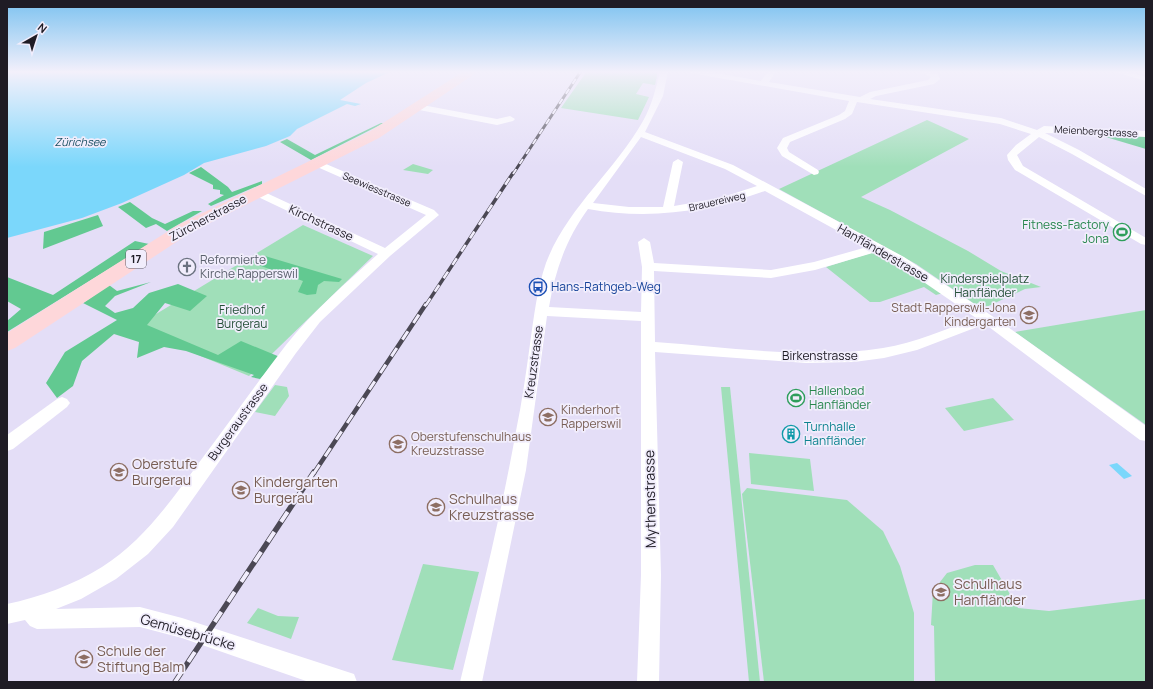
<svg xmlns="http://www.w3.org/2000/svg" width="1153" height="689" font-family="Manrope,sans-serif">
  <rect width="100%" height="100%" fill="#e4def7"/>
  <g fill="#a0dfb9">
    <path d="M587,71H657V76L655,85L643,83L636,94L649,97L638,120L561,108Z"/>
    <path d="M927,120L969,139L861,197L890,210L968,251L1001,271L1041,287L1025,289L982,309L916,264L779,189Z"/>
    <path d="M413,164L433,170L428,174L403,170Z"/>
    <path d="M303,225L373,256L249,376L133,328Z"/>
    <path d="M874,252L882,254L943,293L936,295L924,287L880,302H870L826,267Z"/>
    <path d="M1146,310V425L1015,332Z"/>
    <path d="M275,385L287,387L289,396L275,416L255,412Z"/>
    <path d="M721,387H730L760,682H749Z"/>
    <path d="M993,398L1014,420L964,431L945,408Z"/>
    <path d="M749,453L810,459L814,491L751,484Z"/>
    <path d="M747,488L847,500L883,531L900,566L914,613V682H764L742,494Z"/>
    <path d="M423,564L479,572L453,670L392,660Z"/>
    <path d="M975,565H993L1018,608L1049,611L1146,599V682H935L934,626L931,625L933,591L947,573Z"/>
    <path d="M258,608L278,616L299,617L291,639L247,623Z"/>
  </g>
  <g fill="#62c991">
    <path d="M381,123H384L311,160L280,142L287,139L315,155Z"/>
    <path d="M1089,131L1146,134V149L1099,135Z"/>
    <path d="M201,167L228,187L232,192L262,181V184L211,206L208,204L224,195L220,194V190L213,189V185L189,173Z"/>
    <path d="M130,202L152,218L165,224L193,211H202L167,231L156,224L146,228L118,207Z"/>
    <path d="M98,215L103,226L43,249L44,232Z"/>
    <path d="M135,241L149,244L7,332V321L21,309L7,301V277L53,295Z"/>
    <path d="M265,256L342,279L339,282L324,281L318,285L316,294L307,295L298,292L303,281L250,262Z"/>
    <path d="M151,282L115,296L105,306L115,313L133,308L149,293L178,284L207,296L190,311L165,303L147,325L218,355L241,341L280,357L260,379L251,377L254,375L186,351L164,347L137,358L139,342L114,334L82,361L73,386L57,398L46,383L65,352L117,320L83,303L109,285L117,291Z"/>
  </g>
  <g fill="#7bd7fb">
    <path d="M7,71H392L366,83L340,100L361,104L355,106L347,104L297,129L290,136L266,146L204,163L184,175L122,203L82,218L7,238Z"/>
    <path d="M1117,463L1132,476L1124,479L1109,465Z"/>
  </g>
  <g fill="none" stroke-linecap="round" stroke-linejoin="round">
    <g fill="#fff" fill-rule="evenodd">
      <path d="M660,71H668L663,96L645,132L733,165L904,257L1001,322L1146,426V441L1140,440L985,324L917,350L884,358L854,362L806,363L655,352L661,575L659,682H637L641,575V321L547,316L526,470L482,682H460C480,599 501,516 516,431C522,402 526,373 530,344C534,316 537,289 546,263C567,208 614,172 643,121C652,105 656,88 660,71ZM641,137L725,169L757,186L720,198L674,206L683,162L678,159L673,162L663,207H629L593,203ZM765,191L867,247L814,262L771,270L654,263L650,242L644,238L638,242L642,267L641,312L549,307C555,271 566,239 588,209C648,220 708,212 765,191ZM876,252L896,263L976,318C946,329 915,343 883,348C812,360 727,347 655,342L654,271L771,278L815,270Z"/>
      <path d="M687,71H705L761,81L768,71H776L769,82L860,97L870,92L928,80L931,77L919,71H930L938,74L940,79L934,84L876,96L870,99L1001,118L1037,130L1044,126L1146,131V137L1045,133L1079,150L1146,189V196L1072,154L1039,137L1017,155L1023,166L1146,238V245L1141,244L1015,170L1008,160L1007,155L1016,145L1031,134L1000,124L857,102L852,114L845,119L790,142L787,148L789,152L818,170L819,172L818,174L814,175L782,156L777,148L783,138L839,115L845,111L849,101L691,73Z"/>
      <path d="M1111,71H1124L1146,77V81Z"/>
      <path d="M417,104L497,119L510,116L515,119L513,121L497,125L414,109V105Z"/>
      <path d="M319,161L434,210L439,215L390,256L320,322L296,353L173,527L148,554L116,579L81,599L56,609L140,607L182,618L354,674L357,682H309L182,638L140,627L37,629L30,626L25,620L7,624V604C40,597 73,585 102,567C143,541 170,502 198,464C228,424 256,384 286,345C313,311 346,283 378,254L252,194L251,192L252,190H260L385,248L426,215L315,166L314,164L315,162Z"/>
      <path d="M62,397L67,399L70,403L67,407L13,449L7,451V435L57,399Z"/>
    </g>
    <path fill="#fed7da" fill-rule="evenodd" d="M464,71H479L379,138L190,233L15,348L7,351V333L178,225L369,132Z"/>
    <defs>
      <path id="rail-far3" d="M513,174L581,71"/>
      <path id="rail-far2" d="M426,305L513,173"/>
      <path id="rail-far1" d="M314,473L426,304"/>
      <path id="rail" d="M175,682L314,472"/>
    </defs>
    <use href="#rail-far3" stroke="#4b4854" stroke-width="3"/>
    <use href="#rail-far2" stroke="#4b4854" stroke-width="3.5"/>
    <use href="#rail-far1" stroke="#4b4854" stroke-width="4.5"/>
    <use href="#rail" stroke="#4b4854" stroke-width="5.5"/>
    <use href="#rail-far3" stroke="#f1edfc" stroke-width="2" stroke-dasharray="6" stroke-linecap="butt"/>
    <use href="#rail-far2" stroke="#f1edfc" stroke-width="2.5" stroke-dasharray="8" stroke-linecap="butt"/>
    <use href="#rail-far1" stroke="#f1edfc" stroke-width="3" stroke-dasharray="10" stroke-linecap="butt"/>
    <use href="#rail" stroke="#f1edfc" stroke-width="4" stroke-dasharray="12" stroke-linecap="butt"/>
  </g>
  <linearGradient id="sky" x2="0" y2="1"><stop stop-color="#7cc2f0"/><stop offset="0.43" stop-color="#f3f0fb"/><stop offset="1" stop-color="#f3f0fb" stop-opacity="0"/></linearGradient>
  <rect width="1153" height="167" fill="url(#sky)"/>
  <defs>
    <symbol id="stadium-ring" viewBox="-11 -11 22 22"><circle r="9.5" fill="#f1edfc" stroke="#2e9e5b" stroke-width="1.5"/><path d="M0-5a6.5 5 0 1 0 0 10a6.5 5 0 1 0 0-10ZM-3.5-1.8h7v3.6h-7Z" fill="#2e9e5b"/></symbol>
    <symbol id="church-ring" viewBox="-11 -11 22 22"><circle r="9.5" fill="#f1edfc" stroke="#6b7280" stroke-width="1.5"/><path d="M-1.2-6h2.4v3.5h3.3v2.4h-3.3V6h-2.4V-.1h-3.3v-2.4h3.3Z" fill="#6b7280"/></symbol>
    <symbol id="bus-ring" viewBox="-11 -11 22 22"><circle r="9.5" fill="#f1edfc" stroke="#1a4fb4" stroke-width="1.5"/><path d="M-5-6H5V4H4V6H2V4H-2V6H-4V4H-5ZM-3.5-4V0h7V-4ZM-3.5 1.2v1.5H-2V1.2ZM2 1.2v1.5H3.5V1.2Z" fill="#1a4fb4"/></symbol>
    <symbol id="school-ring" viewBox="-11 -11 22 22"><circle r="9.5" fill="#f1edfc" stroke="#8d6e63" stroke-width="1.5"/><path d="M0-5L7-2L0 1L-7-2ZM-4 1L0 2.5L4 1V4Q0 6-4 4Z" fill="#8d6e63"/></symbol>
    <symbol id="building-ring" viewBox="-11 -11 22 22"><circle r="9.5" fill="#f1edfc" stroke="#0f9aa8" stroke-width="1.5"/><path d="M-4-6H4V6H1V3H-1V6H-4ZM-2.5-4.3h1.7v1.8h-1.7ZM.8-4.3h1.7v1.8H.8ZM-2.5-1h1.7V.8h-1.7ZM.8-1h1.7V.8H.8Z" fill="#0f9aa8"/></symbol>
  </defs>
  <g fill-rule="evenodd">
    <use href="#stadium-ring" x="1112" y="222" width="20" height="20"/>
    <use href="#church-ring" x="177" y="257" width="20" height="20"/>
    <use href="#bus-ring" x="528" y="277" width="20" height="20"/>
    <use href="#school-ring" x="1019" y="305" width="20" height="20"/>
    <use href="#stadium-ring" x="786" y="388" width="20" height="20"/>
    <use href="#school-ring" x="538" y="407" width="20" height="20"/>
    <use href="#building-ring" x="781" y="424" width="20" height="20"/>
    <use href="#school-ring" x="388" y="434" width="20" height="20"/>
    <use href="#school-ring" x="109" y="462" width="20" height="20"/>
    <use href="#school-ring" x="231" y="480" width="20" height="20"/>
    <use href="#school-ring" x="426" y="497" width="20" height="20"/>
    <use href="#school-ring" x="931" y="582" width="20" height="20"/>
    <use href="#school-ring" x="74" y="649" width="20" height="20"/>
  </g>
  <g text-anchor="middle" stroke-width="3.5" stroke-linejoin="round" paint-order="stroke">
    <g font-size="10" fill="#1f1c25" stroke="#f1edfc">
      <text transform="translate(1096 131) rotate(3)" y="4">Meienbergstrasse</text>
      <text transform="translate(377 189) rotate(23)" y="4">Seewiesstrasse</text>
      <text transform="translate(717 201) rotate(-13)" y="4">Brauereiweg</text>
    </g>
    <g font-size="11" font-style="italic" fill="#1a4f62" stroke="#f1edfc">
      <text x="80" y="146">Zürichsee</text>
    </g>
    <rect fill="#f1edfc" stroke="#5e5b66" stroke-width="1" x="126" y="250" width="20" height="18" rx="3"/>
    <g font-size="11" font-weight="bold" fill="#1f1c25">
      <text x="136" y="263">17</text>
    </g>
    <g font-size="12" fill="#1f1c25" stroke="#f1edfc">
      <text transform="translate(208 218) rotate(-28)" y="4">Zürcherstrasse</text>
      <text transform="translate(321 223) rotate(25)" y="4">Kirchstrasse</text>
      <text transform="translate(883 253) rotate(30)" y="4">Hanfländerstrasse</text>
      <text x="820" y="360">Birkenstrasse</text>
      <text transform="translate(534 362) rotate(-82)" y="4">Kreuzstrasse</text>
      <text transform="translate(238 422) rotate(-54)" y="4">Burgeraustrasse</text>
    </g>
    <g font-size="12" fill="#27864d" stroke="#f1edfc" text-anchor="end">
      <text x="1109" y="229">Fitness-Factory<tspan x="1109" dy="14">Jona</tspan></text>
      <text x="809" y="395" text-anchor="start">Hallenbad<tspan x="809" dy="14">Hanfländer</tspan></text>
    </g>
    <g font-size="12" fill="#5b616d" stroke="#f1edfc" text-anchor="start">
      <text x="200" y="264">Reformierte<tspan x="200" dy="14">Kirche Rapperswil</tspan></text>
    </g>
    <g font-size="12" fill="#255038" stroke="#f1edfc">
      <text x="985" y="283">Kinderspielplatz<tspan x="985" dy="14">Hanfländer</tspan></text>
      <text x="242" y="314">Friedhof<tspan x="242" dy="14">Burgerau</tspan></text>
    </g>
    <g font-size="12" fill="#164399" stroke="#f1edfc" text-anchor="start">
      <text x="551" y="291">Hans-Rathgeb-Weg</text>
    </g>
    <g font-size="12" fill="#785e54" stroke="#f1edfc" text-anchor="start">
      <text x="1016" y="312" text-anchor="end">Stadt Rapperswil-Jona<tspan x="1016" dy="14">Kindergarten</tspan></text>
      <text x="561" y="414">Kinderhort<tspan x="561" dy="14">Rapperswil</tspan></text>
      <text x="411" y="441">Oberstufenschulhaus<tspan x="411" dy="14">Kreuzstrasse</tspan></text>
    </g>
    <g font-size="12" fill="#0d838f" stroke="#f1edfc" text-anchor="start">
      <text x="804" y="431">Turnhalle<tspan x="804" dy="14">Hanfländer</tspan></text>
    </g>
    <g font-size="14" fill="#785e54" stroke="#f1edfc" text-anchor="start">
      <text x="132" y="469">Oberstufe<tspan x="132" dy="16">Burgerau</tspan></text>
      <text x="254" y="487">Kindergarten<tspan x="254" dy="16">Burgerau</tspan></text>
      <text x="449" y="504">Schulhaus<tspan x="449" dy="16">Kreuzstrasse</tspan></text>
      <text x="954" y="589">Schulhaus<tspan x="954" dy="16">Hanfländer</tspan></text>
      <text x="97" y="656">Schule der<tspan x="97" dy="16">Stiftung Balm</tspan></text>
    </g>
    <g font-size="14" fill="#1f1c25" stroke="#f1edfc">
      <text transform="translate(650 499) rotate(-91)" y="5">Mythenstrasse</text>
      <text transform="translate(188 632) rotate(16)" y="5">Gemüsebrücke</text>
    </g>
  </g>
  <rect width="1153" height="689" fill="none" stroke="#1f1c25" stroke-width="16"/>
  <g transform="translate(36 36) rotate(39)" stroke="#f1edfc" stroke-width="3" paint-order="stroke">
  <path d="M0-3L7 15L0 10L-7 15Z" fill="#1f1c25"/>
  <text y="-6" font-size="11" font-weight="bold" text-anchor="middle" fill="#1f1c25">N</text>
  </g>
</svg>
